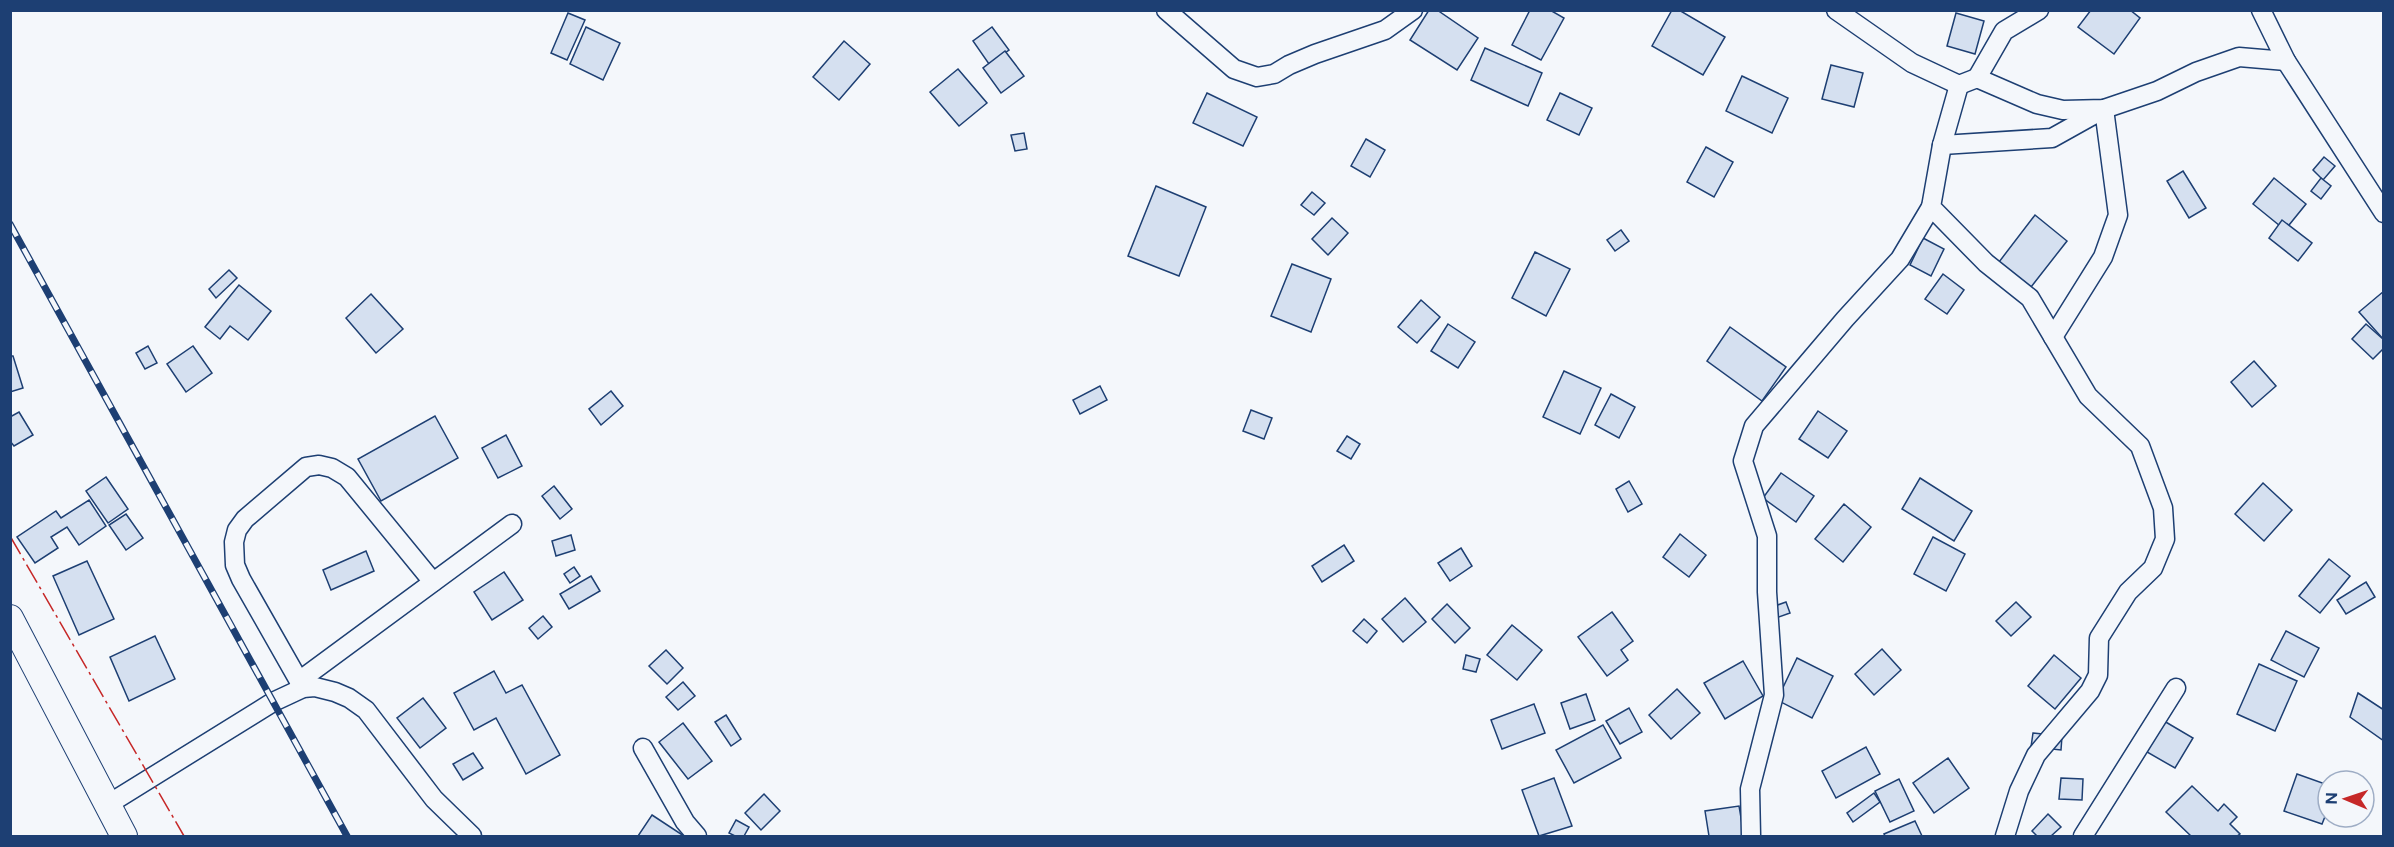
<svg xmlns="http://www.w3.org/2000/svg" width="2394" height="847" font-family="Figtree,sans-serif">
  <rect width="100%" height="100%" fill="#f4f7fb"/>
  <g fill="#d5e0f0" stroke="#1d3f73" stroke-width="1.5">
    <path d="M1429,10H1437L1478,38L1457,70L1410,40Z"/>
    <path d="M1530,10H1550L1564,18L1541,60L1512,45Z"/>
    <path d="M1672,10H1679L1725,37L1703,75L1652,46Z"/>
    <path d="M2091,10H2130L2140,18L2114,54L2078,27Z"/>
    <path d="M568,13L585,20L567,60L551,53Z"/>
    <path d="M1956,13L1984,21L1975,54L1947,46Z"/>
    <path d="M586,27L620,43L603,80L570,64Z"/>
    <path d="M992,27L1009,50L989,64L973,41Z"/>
    <path d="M844,41L870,64L839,100L813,77Z"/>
    <path d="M1485,48L1542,73L1528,106L1471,80Z"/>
    <path d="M1005,51L1024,76L1001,93L983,68Z"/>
    <path d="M1831,65L1863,73L1854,107L1822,99Z"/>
    <path d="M958,69L987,103L959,126L930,92Z"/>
    <path d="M1742,76L1788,98L1772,133L1726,111Z"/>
    <path d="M1207,93L1257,117L1243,146L1193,123Z"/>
    <path d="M1560,93L1592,108L1579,135L1547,120Z"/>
    <path d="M1024,133L1027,149L1015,151L1011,135Z"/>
    <path d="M1366,139L1385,150L1370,177L1351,166Z"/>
    <path d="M1706,147L1733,162L1714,197L1687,182Z"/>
    <path d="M2324,157L2335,166L2323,180L2313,170Z"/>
    <path d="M2183,171L2206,208L2189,218L2167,181Z"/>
    <path d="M2274,178L2306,204L2285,230L2253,204Z"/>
    <path d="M2321,178L2331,186L2321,199L2311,191Z"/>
    <path d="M1156,186L1206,207L1179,276L1128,256Z"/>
    <path d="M1312,192L1325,203L1314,215L1301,205Z"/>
    <path d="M2035,215L2067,241L2031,287L1999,262Z"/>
    <path d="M1332,218L1348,233L1328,255L1312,239Z"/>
    <path d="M2282,220L2312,243L2298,261L2269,238Z"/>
    <path d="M1621,230L1629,241L1615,251L1607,240Z"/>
    <path d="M1923,238L1944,249L1931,276L1910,265Z"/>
    <path d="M1535,252L1570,269L1546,316L1512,298Z"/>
    <path d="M1292,264L1331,279L1311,332L1271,316Z"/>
    <path d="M229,270L237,278L216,298L209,289Z"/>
    <path d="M1943,274L1964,290L1947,314L1925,299Z"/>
    <path d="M239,285L271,311L248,340L230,326L220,339L205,327Z"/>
    <path d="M2384,291V340L2359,312Z"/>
    <path d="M371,294L403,329L376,353L346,318Z"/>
    <path d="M1421,300L1440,317L1417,343L1398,327Z"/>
    <path d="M1448,324L1475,342L1458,368L1431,351Z"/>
    <path d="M2366,324L2384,340V348L2373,359L2352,339Z"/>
    <path d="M1730,327L1786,367L1762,401L1707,361Z"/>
    <path d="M148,346L157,363L145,369L136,353Z"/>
    <path d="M193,346L212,373L186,392L167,364Z"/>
    <path d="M10,356H13L23,388L10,392Z"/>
    <path d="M2254,361L2276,386L2252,407L2231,382Z"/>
    <path d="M1564,371L1601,388L1580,434L1543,417Z"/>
    <path d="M1100,386L1107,400L1080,414L1073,400Z"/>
    <path d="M611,391L623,406L601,425L589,409Z"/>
    <path d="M1611,394L1635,407L1619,438L1595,425Z"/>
    <path d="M1251,410L1272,418L1264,439L1243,431Z"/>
    <path d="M1818,411L1847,431L1828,458L1799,439Z"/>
    <path d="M19,412L33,435L14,446L10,441V417Z"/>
    <path d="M435,416L458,458L381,501L358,459Z"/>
    <path d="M506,435L522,466L498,478L482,448Z"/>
    <path d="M1347,436L1360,444L1351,459L1337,451Z"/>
    <path d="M1781,473L1814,496L1796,522L1763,498Z"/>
    <path d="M106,477L128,509L108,523L86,491Z"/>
    <path d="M1920,478L1972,511L1954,541L1902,509Z"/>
    <path d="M1629,481L1642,504L1628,512L1616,489Z"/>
    <path d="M2263,483L2292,510L2264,541L2235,514Z"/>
    <path d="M554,486L572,509L560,519L542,496Z"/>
    <path d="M89,500L106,526L79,545L67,527L51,537L58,548L35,563L17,537L56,511L61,518Z"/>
    <path d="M1844,504L1871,527L1843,562L1815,539Z"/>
    <path d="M126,514L143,538L126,550L109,525Z"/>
    <path d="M1680,534L1706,555L1689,577L1663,557Z"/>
    <path d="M571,535L575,550L556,556L552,541Z"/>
    <path d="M1933,537L1965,554L1946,591L1914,574Z"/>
    <path d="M1344,545L1354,561L1322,582L1312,566Z"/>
    <path d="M1461,548L1472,566L1450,581L1438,563Z"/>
    <path d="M366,551L374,571L331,590L323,570Z"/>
    <path d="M2329,559L2350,576L2320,613L2299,596Z"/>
    <path d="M87,561L114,619L79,635L53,576Z"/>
    <path d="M574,567L580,576L570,583L564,574Z"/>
    <path d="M504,572L523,600L492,620L474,592Z"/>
    <path d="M591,576L600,591L569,609L560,594Z"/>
    <path d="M2366,582L2375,597L2346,614L2337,600Z"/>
    <path d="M1405,598L1426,622L1403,642L1382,619Z"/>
    <path d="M1786,602L1790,613L1776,618L1772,607Z"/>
    <path d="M2016,602L2031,617L2011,636L1996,621Z"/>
    <path d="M1447,604L1470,628L1455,643L1432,619Z"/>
    <path d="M1612,612L1633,641L1621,650L1628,660L1607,676L1578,637Z"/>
    <path d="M543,616L552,627L538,639L529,628Z"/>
    <path d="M1364,619L1377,631L1367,643L1353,631Z"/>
    <path d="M1512,625L1542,650L1517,680L1487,655Z"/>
    <path d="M2286,631L2319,648L2304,677L2271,660Z"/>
    <path d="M155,636L175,679L129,701L110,657Z"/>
    <path d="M1882,649L1901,670L1874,695L1855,674Z"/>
    <path d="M666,650L683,668L667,684L649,666Z"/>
    <path d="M1466,655L1480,659L1476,672L1463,669Z"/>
    <path d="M2054,655L2081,678L2055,709L2028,686Z"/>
    <path d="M1797,658L1833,676L1812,718L1777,700Z"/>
    <path d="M1743,661L1763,696L1725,719L1704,683Z"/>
    <path d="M2259,664L2297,681L2275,731L2237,714Z"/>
    <path d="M494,671L506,693L522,685L560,755L526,774L496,718L474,730L454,693Z"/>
    <path d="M683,682L695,696L678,710L666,697Z"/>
    <path d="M1677,689L1700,713L1671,739L1649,715Z"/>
    <path d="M2358,693L2384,710V741L2350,717Z"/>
    <path d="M1586,694L1595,720L1570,729L1561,703Z"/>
    <path d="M423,698L446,728L420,748L397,718Z"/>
    <path d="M1534,704L1545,733L1502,749L1491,720Z"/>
    <path d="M1629,708L1642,732L1620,744L1606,721Z"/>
    <path d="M726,715L741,739L731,746L715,722Z"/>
    <path d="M2164,721L2193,738L2175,768L2147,752Z"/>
    <path d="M683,723L712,761L688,779L659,742Z"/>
    <path d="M1603,725L1621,758L1574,783L1556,750Z"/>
    <path d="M2033,733L2062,736L2061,750L2031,747Z"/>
    <path d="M1866,747L1880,774L1836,798L1822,771Z"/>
    <path d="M473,753L483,768L463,780L453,764Z"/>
    <path d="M1948,758L1969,788L1934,813L1913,783Z"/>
    <path d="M2297,774L2328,785V809L2322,824L2284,811Z"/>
    <path d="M1554,778L1572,826L1539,836L1522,790Z"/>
    <path d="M2061,778L2083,779L2082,800L2059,799Z"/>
    <path d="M1899,779L1914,811L1890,822L1875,791Z"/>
    <path d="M2192,786L2218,811L2224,804L2237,817L2230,824L2240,834L2237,836H2191L2166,812Z"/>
    <path d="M1874,793L1880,802L1853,822L1847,813Z"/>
    <path d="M764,794L780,811L761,830L745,813Z"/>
    <path d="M1739,806L1744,836H1709L1705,811Z"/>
    <path d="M2048,814L2061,827L2051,836H2037L2032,831Z"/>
    <path d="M652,815L684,836H638Z"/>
    <path d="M736,820L749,827L744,836H735L729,833Z"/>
    <path d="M1915,821L1922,836H1885L1884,834Z"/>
  </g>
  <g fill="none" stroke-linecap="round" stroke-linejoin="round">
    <defs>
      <g id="street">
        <path d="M1166,10L1234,69L1257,77L1274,74L1289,65L1315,54L1385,30L1413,10"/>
        <path d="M1836,10L1912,63L1959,85L1977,78L2037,104L2063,110L2104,109L2157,91L2196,72L2239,57L2286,61"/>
        <path d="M2261,10L2286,61L2384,213"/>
        <path d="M1977,78L2004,31L2039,10"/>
        <path d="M1959,85L1942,145L1931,207L1986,263L2030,298L2088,396L2140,446L2163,508L2165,539L2153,568L2128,592L2099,638L2098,675L2090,691L2036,755L2019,791L2005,836"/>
        <path d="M1942,145L2052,138L2104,109L2118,215L2103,257L2053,337"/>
        <path d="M299,681L512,524"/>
        <path d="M303,688L241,579L235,565L234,542L237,530L245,519L306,467L319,465L332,468L347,477L433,582"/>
        <path d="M643,748L685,822L697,836"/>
        <path d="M107,805L273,702L303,688L315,687L335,692L349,698L366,710L434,799L472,836"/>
        <path d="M1751,836L1750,789L1774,695L1767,592V536L1743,461L1754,426L1845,319L1900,259L1931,207"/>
        <path d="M2083,836L2176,688"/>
      </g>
      <path id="secondary" d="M10,618L124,836"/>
    </defs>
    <use href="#street" stroke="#1d3f73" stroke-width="21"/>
    <use href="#secondary" stroke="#1d3f73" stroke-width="28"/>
    <use href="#street" stroke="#f4f7fb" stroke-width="18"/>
    <use href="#secondary" stroke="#f4f7fb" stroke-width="26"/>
    <defs>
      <path id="rail" d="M10,224L347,836"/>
    </defs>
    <use href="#rail" stroke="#1d3f73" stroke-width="7"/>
    <use href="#rail" stroke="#f4f7fb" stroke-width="4.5" stroke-dasharray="14" stroke-linecap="butt"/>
    <path stroke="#c62828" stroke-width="1.5" stroke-dasharray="21 4.5 3 4.5" stroke-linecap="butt" d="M10,536L184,836"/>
  </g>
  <rect width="2394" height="847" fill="none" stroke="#1d3f73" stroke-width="24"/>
  <g transform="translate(2346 799) rotate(272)"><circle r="28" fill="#f4f7fb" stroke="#9eadc5" stroke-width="1.5"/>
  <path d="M0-4.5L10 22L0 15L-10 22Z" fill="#c62828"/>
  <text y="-9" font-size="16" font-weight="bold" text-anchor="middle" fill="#1d3f73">N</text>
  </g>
</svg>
